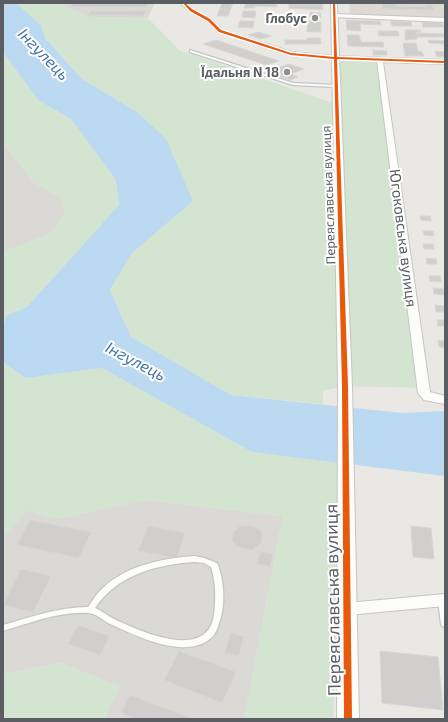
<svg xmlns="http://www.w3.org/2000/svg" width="448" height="722" font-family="'Exo 2',sans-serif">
  <rect width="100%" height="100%" fill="#eae8e4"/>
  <g fill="#dbd9d5">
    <path d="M56,3H153L154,4L148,18L90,17Z"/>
    <path d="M3,146H6L33,182L61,198L66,215L47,235L3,252Z"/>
    <path d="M145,500L283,516L244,719H111L105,717L119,686L61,663L3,674V537L28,510L56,519Z"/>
  </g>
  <path fill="#dddad4" d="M349,3H445V18L350,15Z"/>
  <g fill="#d3e4d0">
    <path d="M16,3H56L90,17L148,18L179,50L336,104L335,58L380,60L422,388L344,386L323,391V404L231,395L131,337L110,290L132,253L193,201L137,112L82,79L45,38L41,25Z"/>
    <path d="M3,52L38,100L71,119L116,180L119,205L27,307L6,316L3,329V252L47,235L66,214L61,198L33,182L6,146H3Z"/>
    <path d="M3,362L26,378L102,368L252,452L345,463L333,719H244L283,516L145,500L56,519L28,510L3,537Z"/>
    <path d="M61,663L120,686L105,717L111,719H3V674Z"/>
  </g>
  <path fill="#bbd9f1" d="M3,3H16L41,25L45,38L82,79L137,112L166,139L193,201L132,253L110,290L131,337L231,395L402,413L445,411V476L252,452L102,368L26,378L3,362V329L6,316L27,307L119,205L116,180L71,119L38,100L3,52Z"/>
  <g fill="#d0cfcd" stroke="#d9d7d4">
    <path d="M72,3H147L146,7H70Z"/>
    <path d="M222,3H233L228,16H217Z"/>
    <path d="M246,3H277V7L255,6V8H244Z"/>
    <path d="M382,3H396L397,6L427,7L426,5H432L434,10L383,9Z"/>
    <path d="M289,4H322L323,10L289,8Z"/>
    <path d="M90,11H146L144,16L88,15Z"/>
    <path d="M243,11H256L255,18L242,17Z"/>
    <path d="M310,12L321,13V18H310Z"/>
    <path d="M274,17L293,18V23L273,22Z"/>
    <path d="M346,20L380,21L381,25L360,24L361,31L347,30Z"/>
    <path d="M240,21H254L253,28L238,27Z"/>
    <path d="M308,21L321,22V32H307Z"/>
    <path d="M391,21L411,22L412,26H392Z"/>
    <path d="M422,22L442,23L444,27H423Z"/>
    <path d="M405,30H420L421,32H416V33L445,34V37H417V39L405,40Z"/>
    <path d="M378,31H398L399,36H379Z"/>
    <path d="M258,32L271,36L261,39L248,35Z"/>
    <path d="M347,35H359L361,42H383L384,47L348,46Z"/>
    <path d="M307,38H320L321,44H285V40H307Z"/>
    <path d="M216,40L279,61L266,65L203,44Z"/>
    <path d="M428,40L445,41V44L429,43Z"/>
    <path d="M403,43H416L418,51L422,52L424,56H405Z"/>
    <path d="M373,50L387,51V55H373Z"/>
    <path d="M435,51L445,52V57H437Z"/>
    <path d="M289,64L304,69L291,74L298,77L291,80L265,72Z"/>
    <path d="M420,216H430L431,221L421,220Z"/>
    <path d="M423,231H433L434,236L424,235Z"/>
    <path d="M423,244H433L434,249H424Z"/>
    <path d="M426,258L436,259L437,264H427Z"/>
    <path d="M429,276H440L441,282L430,281Z"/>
    <path d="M433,288L443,289L445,295L434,294Z"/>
    <path d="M435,305L445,306V312H436Z"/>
    <path d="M437,320H445V326H438Z"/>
    <path d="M438,340L445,341V348L439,347Z"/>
    <path d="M30,520L91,532L79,558L17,545Z"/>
    <path d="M251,525L260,530L262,533V542L252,550L237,547L232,540L233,532L240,526Z"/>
    <path d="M148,526L185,533L177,558L138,551Z"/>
    <path d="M411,526L431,528L434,559L413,557Z"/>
    <path d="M260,552L273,554L270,566L257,564Z"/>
    <path d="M21,569L51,576L33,612L3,605Z"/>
    <path d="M78,625L110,636L100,655L68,644Z"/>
    <path d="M230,633L244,636L239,656L225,653Z"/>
    <path d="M179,651L236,672L222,703L164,680Z"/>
    <path d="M380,651L438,657L443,710L382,703Z"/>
    <path d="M130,695L193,719H137L121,713Z"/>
  </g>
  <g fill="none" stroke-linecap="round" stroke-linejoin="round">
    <defs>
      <g id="service">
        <path d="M190,50L293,83L336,85L338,86L336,87L293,85L190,52Z"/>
        <path d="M195,556L204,558L217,563C224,579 226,606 219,623C218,627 216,633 213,636C189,662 136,636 110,624C104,621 97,614 89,613C60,611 30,623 3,631V625C31,617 59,607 88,607C93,600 97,593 103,588C127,565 164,558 195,556ZM195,562L204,563L211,567C216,583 216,599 214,615C207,662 139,631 114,619C108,616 102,611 95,608C117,575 157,564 195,562Z"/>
        <path d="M442,597L445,599V627L442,626L441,624L438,600L439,598Z"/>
      </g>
      <g id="minor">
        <path d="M181,3H187L193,9L211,19L222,30L292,52L335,56L445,60V64L383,62L430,392L445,396V404L424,400L418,393L377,61L289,55L218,32L207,21L189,11Z"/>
        <path d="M335,14L445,18V22L333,17Z"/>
        <path d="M445,594V606L347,615L342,614L340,609L342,604L347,603Z"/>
      </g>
      <path id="tertiary" d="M331,3H337L352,386L359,719H337L338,386Z"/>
    </defs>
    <use href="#service" stroke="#c5c5c5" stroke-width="2.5"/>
    <use href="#minor" stroke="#c5c5c5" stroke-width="2"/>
    <use href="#tertiary" stroke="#c5c5c5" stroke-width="2"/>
    <use href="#service" fill="#fcfcfb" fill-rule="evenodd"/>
    <use href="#minor" fill="#fcfcfb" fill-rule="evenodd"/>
    <use href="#tertiary" fill="#fcfcfb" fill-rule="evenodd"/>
    <defs>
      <path id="cycleway" d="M183,3H185L192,9L210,19L221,30L291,53L334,57L333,3H335L337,57L445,61V63L337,59L348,386L352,719H344L342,386L334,59L291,55L219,32L208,21L190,11Z"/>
    </defs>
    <use href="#cycleway" stroke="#fff" stroke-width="3"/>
    <use href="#cycleway" fill="#e8590c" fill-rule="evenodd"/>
  </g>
  <g fill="#8c8e8f" stroke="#fff" stroke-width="1.5">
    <circle cx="315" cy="18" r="4"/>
    <circle cx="287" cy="72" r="4"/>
  </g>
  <g text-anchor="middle" stroke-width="4" stroke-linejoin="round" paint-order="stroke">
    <g font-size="13" font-weight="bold" fill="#5a5d61" stroke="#fff" text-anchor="end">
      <text x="307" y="23">Глобус</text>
      <text x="279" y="77">Їдальня N 18</text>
    </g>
    <g font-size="13" fill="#5a5d61" stroke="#fff">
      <text transform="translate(328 195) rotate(-92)" y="5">Переяславська вулиця</text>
    </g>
    <g font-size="15" fill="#5a5d61" stroke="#fff">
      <text transform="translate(403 238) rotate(83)" y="5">Югоковська вулиця</text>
    </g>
    <g font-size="16" font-style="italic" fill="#4675a6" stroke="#fff">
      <text transform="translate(44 54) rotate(46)" y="6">Інгулець</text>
      <text transform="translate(136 361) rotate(28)" y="6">Інгулець</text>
    </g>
    <g font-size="18" fill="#5a5d61" stroke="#fff">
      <text transform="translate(333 600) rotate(-91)" y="6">Переяславська вулиця</text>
    </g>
  </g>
  <rect width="448" height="722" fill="none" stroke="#5a5d61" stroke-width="8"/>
</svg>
